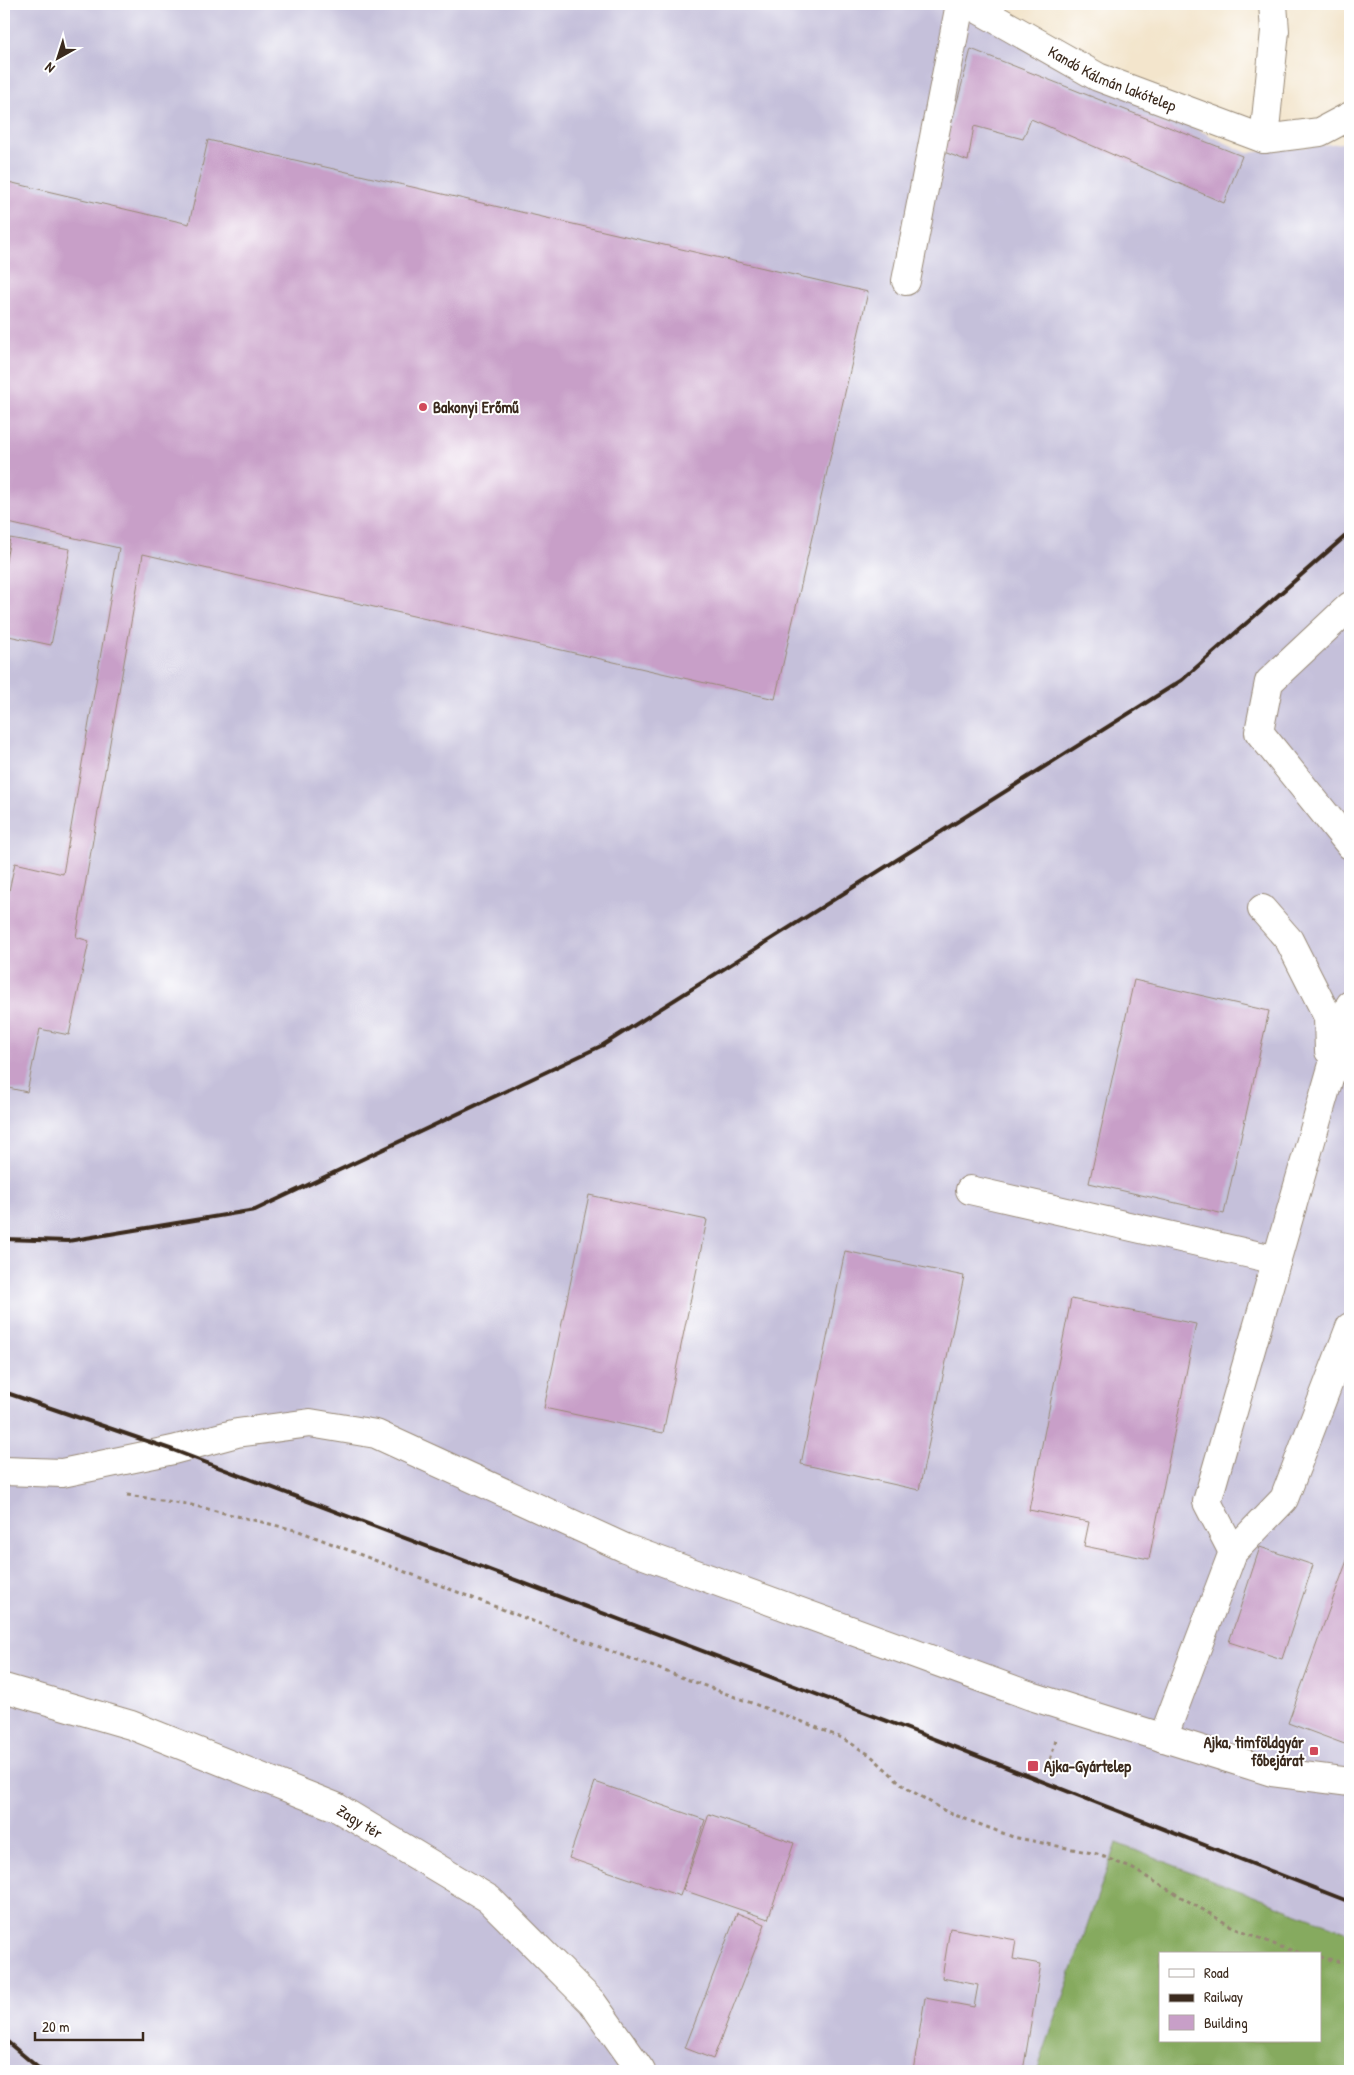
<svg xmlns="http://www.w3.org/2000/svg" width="1354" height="2075" font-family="'Patrick Hand',sans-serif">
  <rect width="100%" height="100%" fill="#fff"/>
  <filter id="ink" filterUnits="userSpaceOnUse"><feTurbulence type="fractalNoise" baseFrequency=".02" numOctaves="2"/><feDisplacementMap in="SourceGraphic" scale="10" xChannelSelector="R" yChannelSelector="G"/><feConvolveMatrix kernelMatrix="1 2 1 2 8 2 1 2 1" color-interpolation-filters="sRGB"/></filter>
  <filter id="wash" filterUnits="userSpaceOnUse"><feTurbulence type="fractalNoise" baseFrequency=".0096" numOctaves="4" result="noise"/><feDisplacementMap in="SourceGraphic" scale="20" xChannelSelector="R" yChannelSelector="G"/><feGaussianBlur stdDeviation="1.12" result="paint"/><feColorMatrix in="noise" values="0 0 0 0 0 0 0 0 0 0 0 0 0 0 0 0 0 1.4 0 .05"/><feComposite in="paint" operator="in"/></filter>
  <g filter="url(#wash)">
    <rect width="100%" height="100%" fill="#f3e5cc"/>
    <path fill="#c5c0da" d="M4,4H950L1026,48L1247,153L1350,142V1933L1117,1843L1037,2071H4Z"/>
    <path fill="#86aa5e" stroke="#606a3e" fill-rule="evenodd" d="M1116,1843L1350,1933V2071H1037ZM1160,1954H1320V2041H1160Z"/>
    <g id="blocks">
      <g fill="#c89fc8">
        <path d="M971,49L1242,156L1224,203L1031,119L1023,139L974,126L968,161L944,152Z"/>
        <path d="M208,140L868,292L775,699L143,554L76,937L89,941L69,1035L40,1029L27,1092L4,1087V914L15,863L63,874L119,548L4,522V181L189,224Z"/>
        <path d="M10,538L70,549L51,645L4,635V572Z"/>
        <path d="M1134,980L1269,1011L1224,1214L1089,1183Z"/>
        <path d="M589,1195L707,1220L663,1433L544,1408Z"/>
        <path d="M845,1251L964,1276L919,1490L801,1464Z"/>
        <path d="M1071,1299L1196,1324L1149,1559L1084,1546L1089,1522L1029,1510Z"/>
        <path d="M1260,1547L1313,1565L1282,1659L1229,1642Z"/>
        <path d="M1350,1552V1746L1288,1723Z"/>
        <path d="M595,1782L705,1820L680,1896L569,1858Z"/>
        <path d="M709,1814L794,1843L768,1919L683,1890Z"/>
        <path d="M737,1913L765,1924L713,2059L685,2048Z"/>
        <path d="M950,1928L1016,1940L1013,1959L1041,1964L1023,2071H913L925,1998L974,2007L978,1985L942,1978Z"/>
      </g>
    </g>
  </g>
  <g filter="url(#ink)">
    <use href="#blocks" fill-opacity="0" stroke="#978875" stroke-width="1"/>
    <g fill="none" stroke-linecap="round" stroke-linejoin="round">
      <defs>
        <g id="minor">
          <path id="s1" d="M969,4L1098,77L1264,139L1320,132L1350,116"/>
          <path d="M1264,139L1275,31L1273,4"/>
          <path d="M906,281L960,4"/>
          <path d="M1350,606L1269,682L1259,732L1350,845"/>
          <path d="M1262,909L1289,940L1328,1017L1329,1051"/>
          <path d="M970,1190L1277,1260"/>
          <path d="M4,1471L62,1473L173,1450L237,1433L310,1423L376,1434L625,1548L1031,1696L1272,1772L1350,1782"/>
          <path d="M1233,1552L1207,1502L1350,1005"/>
          <path id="s2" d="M4,1688L131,1725L336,1807L489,1899L592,2002L641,2071"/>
          <path d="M1163,1738L1233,1552L1284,1499L1350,1327"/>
        </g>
      </defs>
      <use href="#minor" stroke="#978875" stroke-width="30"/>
      <g stroke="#978875" stroke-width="3" stroke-dasharray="4 4" stroke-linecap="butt">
        <path d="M127,1495L187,1504L299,1531L613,1652L803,1722L842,1738L870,1755L905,1787L947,1812L1013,1837L1097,1854L1133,1869L1229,1925L1281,1947L1305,1954"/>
        <path d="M1048,1767L1057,1737"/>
        <path d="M1320,1957L1350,1964"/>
      </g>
      <use href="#minor" stroke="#fff" stroke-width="28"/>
      <g stroke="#3b2a1e" stroke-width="4">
        <path d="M4,1239L68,1241L255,1210L603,1045L1182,680L1350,532"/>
        <path d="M4,1392L173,1450L929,1737L1350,1902"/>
        <path d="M4,2039L42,2071"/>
      </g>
    </g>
  </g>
  <g fill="#d1495b" stroke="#fff" stroke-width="2">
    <circle cx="423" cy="407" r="5"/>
    <rect x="1309" y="1746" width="10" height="10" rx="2.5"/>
    <rect x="1027" y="1760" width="12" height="12" rx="2.5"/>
  </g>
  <g text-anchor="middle" stroke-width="4" stroke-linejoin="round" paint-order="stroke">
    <g font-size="16" fill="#3b2a1e" stroke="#fff">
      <text dy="6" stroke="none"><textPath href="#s1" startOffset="162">Kandó Kálmán lakótelep</textPath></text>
      <text dy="6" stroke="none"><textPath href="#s2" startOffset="381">Zagy tér</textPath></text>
    </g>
    <g font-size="16" font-weight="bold" fill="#3b2a1e" stroke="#fff" text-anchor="start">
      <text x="433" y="413">Bakonyi Erőmű</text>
      <text x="1304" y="1748" text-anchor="end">Ajka, timföldgyár<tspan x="1304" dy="18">főbejárat</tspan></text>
      <text x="1044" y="1772">Ajka-Gyártelep</text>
    </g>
  </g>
  <rect width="1354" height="2075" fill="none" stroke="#fff" stroke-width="20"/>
  <rect x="1159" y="1952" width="162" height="90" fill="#ffffff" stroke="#b1aaa5"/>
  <rect x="1169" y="1969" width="25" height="8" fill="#ffffff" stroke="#b1aaa5"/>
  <text x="1204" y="1978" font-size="15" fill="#3b2a1e">Road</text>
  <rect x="1169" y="1994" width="25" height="8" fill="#3b2a1e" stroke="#b1aaa5"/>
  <text x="1204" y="2002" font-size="15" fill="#3b2a1e">Railway</text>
  <rect x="1169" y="2015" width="25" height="15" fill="#c89fc8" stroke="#b1aaa5"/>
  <text x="1204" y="2028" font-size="15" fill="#3b2a1e">Building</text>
  <g transform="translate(58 58) rotate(219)" stroke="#ffffff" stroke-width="4" paint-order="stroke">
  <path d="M0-4L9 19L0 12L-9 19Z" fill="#3b2a1e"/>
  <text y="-8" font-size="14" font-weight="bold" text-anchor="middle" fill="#3b2a1e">N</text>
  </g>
  <path d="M35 2032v8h108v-8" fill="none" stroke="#3b2a1e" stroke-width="2.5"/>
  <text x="42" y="2032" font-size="15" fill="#3b2a1e" stroke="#ffffff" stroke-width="4" paint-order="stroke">20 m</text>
</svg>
